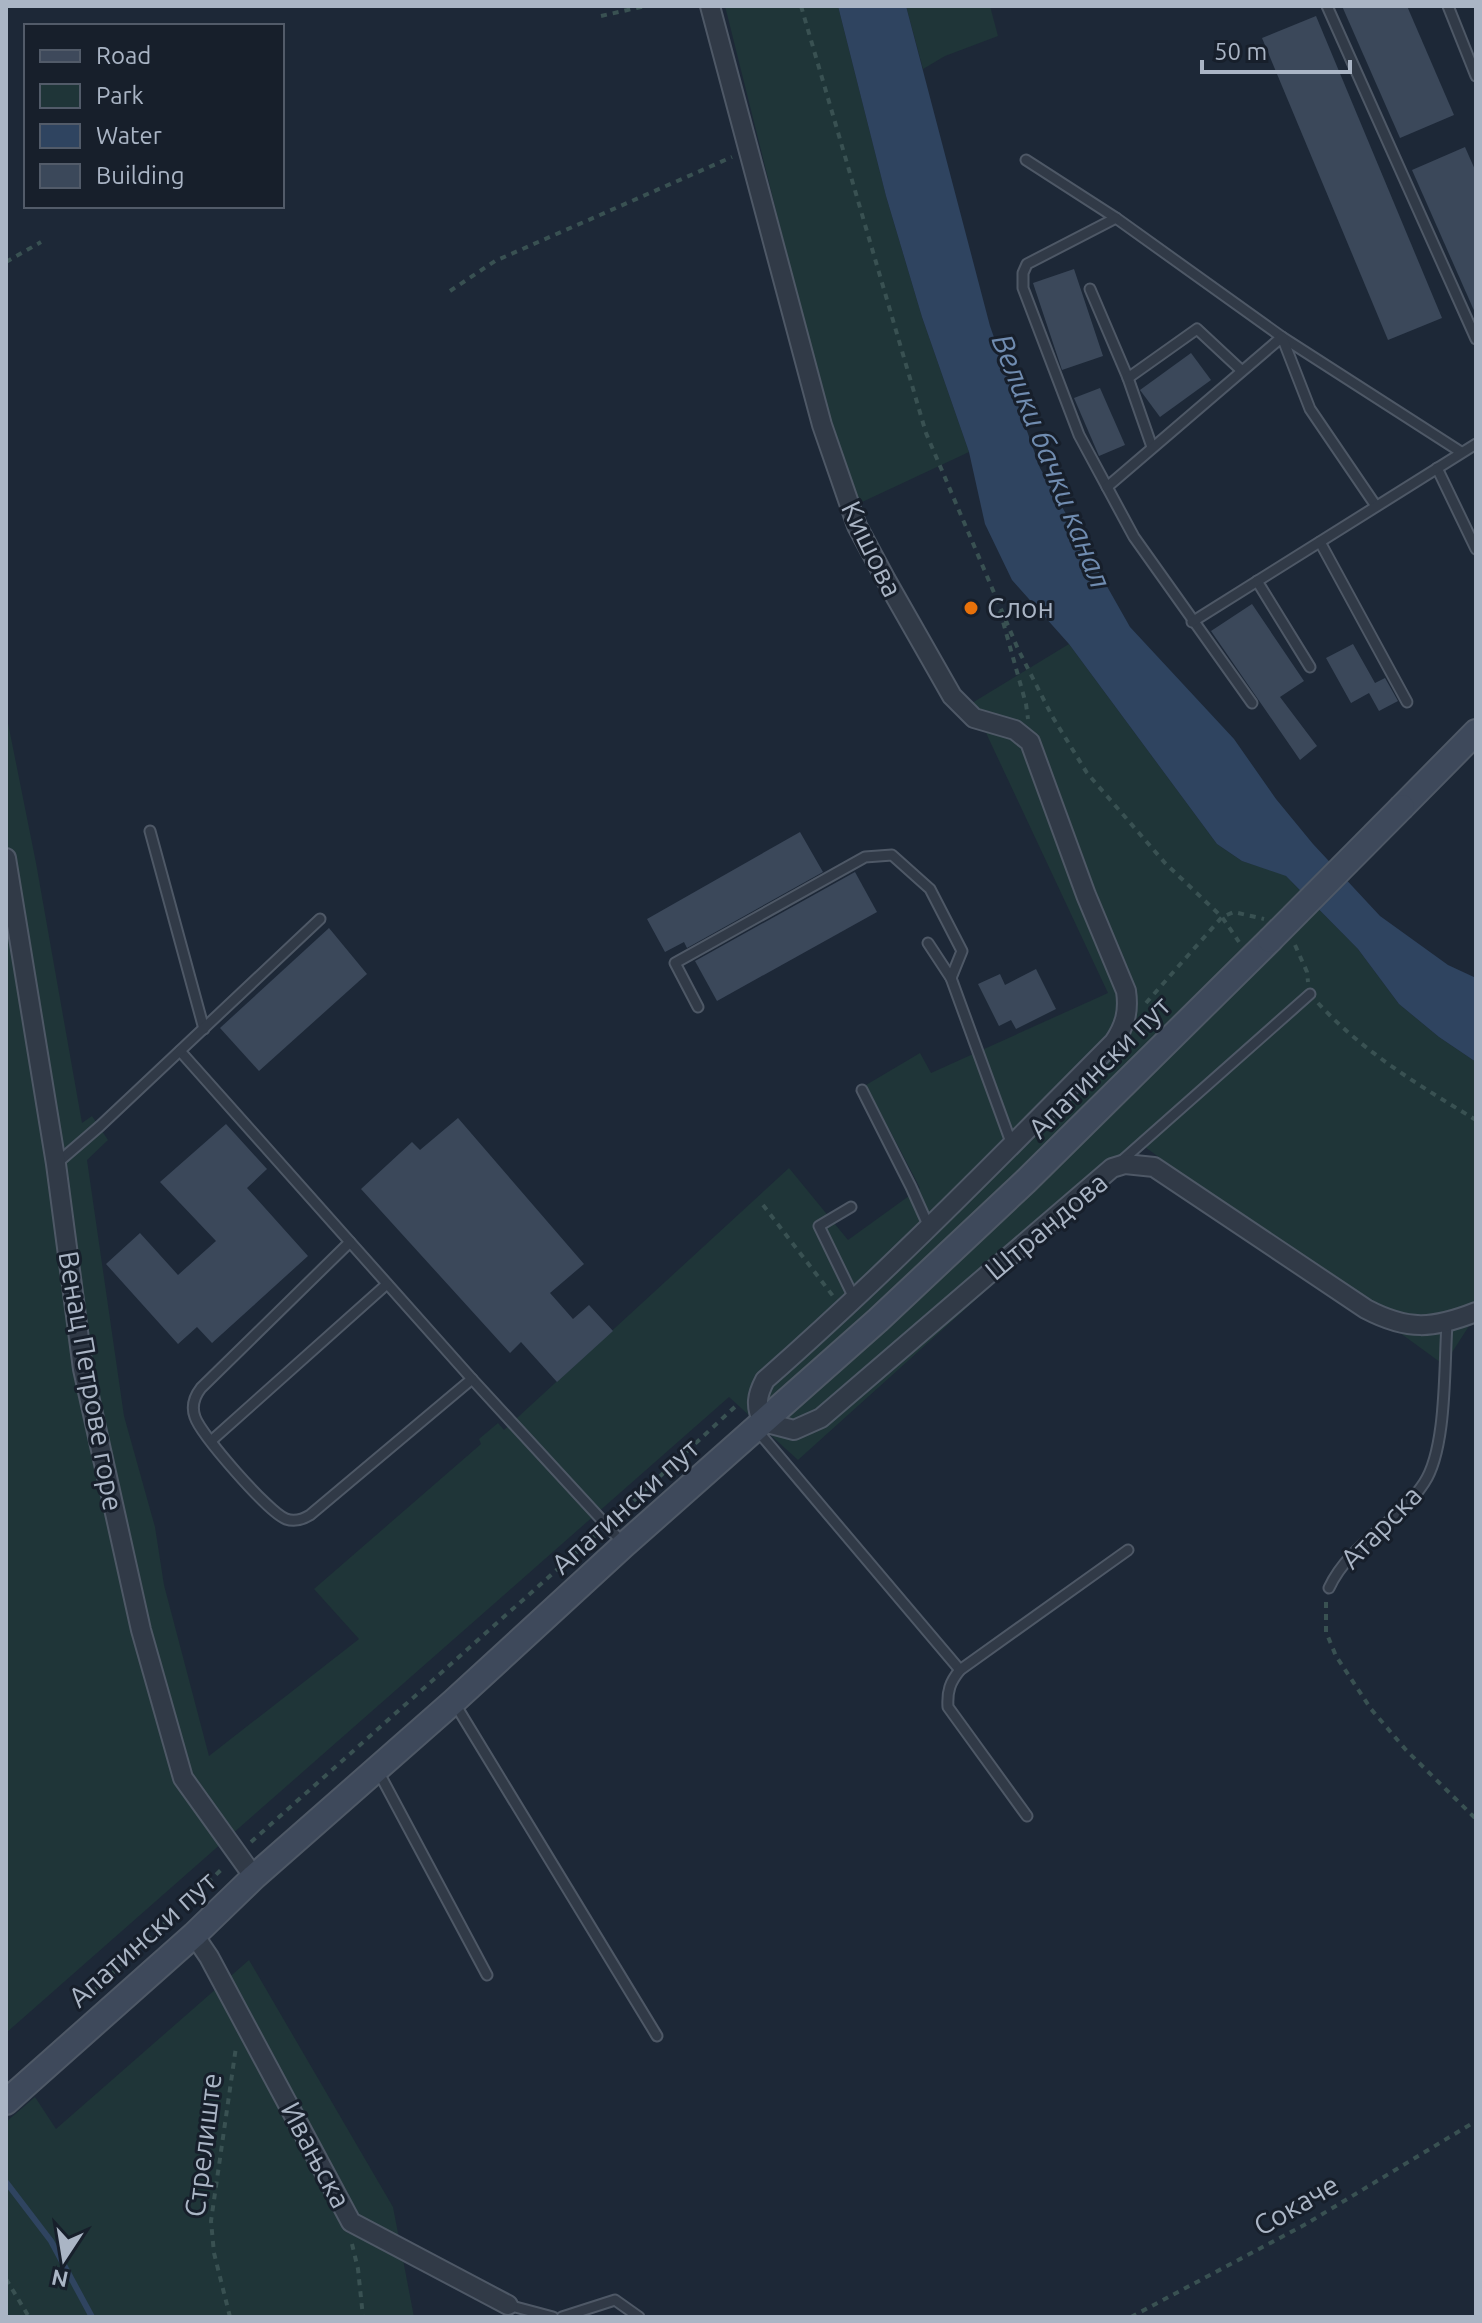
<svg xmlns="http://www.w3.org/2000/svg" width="1482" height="2323" font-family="Ubuntu,sans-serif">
  <rect width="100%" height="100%" fill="#1d2837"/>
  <g fill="#1f3538">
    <path d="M725,6H838L886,196L922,317L969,452L860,503L830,427Z"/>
    <path d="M906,6H990L998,36L945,56L923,69Z"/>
    <path d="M1069,644L1217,844L1242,861L1285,875L1358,949L1399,1004L1439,1037L1476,1062V1315L1444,1365L1145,1147L798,1460L729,1397L6,2033V713L36,863L82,1123L92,1116L108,1140L87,1160L124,1416L155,1527L164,1585L209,1756L359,1639L314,1589L481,1444L479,1439L498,1423L504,1430L789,1168L848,1240L920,1188L866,1085L920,1053L931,1073L1108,993L972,703Z"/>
    <path d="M249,1960L393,2207L414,2317H6V2122L35,2097L56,2129Z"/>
  </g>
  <path fill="#2f4460" d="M838,6H906L990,326L1040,468L1130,627L1234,739L1276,799L1313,844L1380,916L1448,965L1476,978V1062L1439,1037L1399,1004L1358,949L1286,876L1242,861L1217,844L1069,644L1012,580L985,524L969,452L922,317L886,196Z"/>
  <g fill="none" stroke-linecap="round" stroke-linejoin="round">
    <path stroke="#2f4460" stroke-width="6" d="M6,2182L51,2241L92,2317"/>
  </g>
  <g fill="#3b485a">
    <path d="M1342,6H1407L1454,115L1400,138Z"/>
    <path d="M1316,16L1442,318L1388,340L1262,38Z"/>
    <path d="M1465,147L1476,172V315L1412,170Z"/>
    <path d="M1074,269L1103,356L1062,370L1033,283Z"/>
    <path d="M1191,353L1211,380L1160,417L1140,390Z"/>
    <path d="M1100,388L1125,445L1099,456L1074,398Z"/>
    <path d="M1252,604L1304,681L1280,697L1317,746L1300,760L1211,631Z"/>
    <path d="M1353,644L1375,683L1385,678L1398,701L1379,711L1369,693L1351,703L1326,658Z"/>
    <path d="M800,832L823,872L687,948L684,942L665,952L647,919Z"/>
    <path d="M855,872L877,912L717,1001L695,961Z"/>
    <path d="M329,928L367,974L259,1071L220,1028Z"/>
    <path d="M1036,969L1056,1009L1016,1029L1011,1020L999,1026L978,984L1000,974L1005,985Z"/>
    <path d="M458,1118L584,1264L550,1293L573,1319L589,1305L613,1331L557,1382L521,1342L510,1353L361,1189L412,1142L420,1150Z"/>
    <path d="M226,1124L267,1169L247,1188L308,1256L212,1343L197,1327L178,1344L106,1264L140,1233L178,1275L216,1241L160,1182Z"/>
  </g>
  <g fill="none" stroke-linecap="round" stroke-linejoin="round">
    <defs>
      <g id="lane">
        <path d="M1327,6L1476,339"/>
        <path d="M1448,6L1476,76"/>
        <path d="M1026,160L1116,218L1282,337L1461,452"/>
        <path d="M1116,218L1027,264L1023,273V288L1079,435L1134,537L1252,703"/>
        <path d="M1090,289L1128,378L1152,447"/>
        <path d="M1128,378L1197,329L1241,370"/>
        <path d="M1437,468L1476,549"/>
        <path d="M1107,487L1282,337L1310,409L1376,506"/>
        <path d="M1320,542L1407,702"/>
        <path d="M1257,581L1310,667"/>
        <path d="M1192,622L1476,444"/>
        <path d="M150,831L204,1029"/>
        <path d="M928,943L951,978L1012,1145"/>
        <path d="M698,1007L675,963L865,857L892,855L930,889L962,951L951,978"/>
        <path d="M180,1051L472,1379L622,1542"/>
        <path d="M862,1090L911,1187L929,1227"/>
        <path d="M56,1164L100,1126L320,919"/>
        <path d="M1118,1164L1310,994"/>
        <path d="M851,1207L819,1226L855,1300"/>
        <path d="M350,1242L201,1388C194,1397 191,1406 195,1417C201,1435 269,1513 286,1519C295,1522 302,1520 310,1515L472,1379"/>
        <path d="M756,1429L960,1670"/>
        <path d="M211,1441L387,1284"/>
        <path d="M1329,1588C1350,1543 1398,1523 1424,1483C1447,1449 1444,1366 1447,1324"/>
        <path d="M455,1704L657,2036"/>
        <path d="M378,1771L487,1975"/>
        <path d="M1027,1816L948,1707C947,1691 950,1682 960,1670L1128,1550"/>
        <path d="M508,2305L553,2317"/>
        <path d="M562,2317L615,2300L639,2317"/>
      </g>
      <g id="street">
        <path d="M710,6L822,425L857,526L886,580L952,696L974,718L1015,730L1030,742L1086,895L1126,991C1129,1011 1125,1026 1114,1042C1000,1157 887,1273 765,1380C757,1395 755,1406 763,1422L794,1430L821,1418L1112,1168L1125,1164L1154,1167L1366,1309C1408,1331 1433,1329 1476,1312"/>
        <path d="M6,858L56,1164L83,1369L141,1630L183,1778L254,1877"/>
        <path d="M194,1935L209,1957L351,2222L508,2305"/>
      </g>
      <g id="secondary">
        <path d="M1402,807L1476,732"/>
        <path d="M6,2102L194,1935L254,1877L453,1702L624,1545L878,1320L1026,1181L1270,940"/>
      </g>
    </defs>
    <use href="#lane" stroke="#4e5866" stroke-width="13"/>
    <use href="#street" stroke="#4e5866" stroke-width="22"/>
    <use href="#secondary" stroke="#4e5866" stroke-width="28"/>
    <g stroke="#395152" stroke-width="4" stroke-dasharray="6 6" stroke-linecap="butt">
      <path d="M801,6L926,433L1018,649L1052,716L1087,773L1165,863L1222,917L1239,942"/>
      <path d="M601,16L645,6"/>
      <path d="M6,262L41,242"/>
      <path d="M450,291L495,261L732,157"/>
      <path d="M1000,611L1026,704L1028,719"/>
      <path d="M1295,945L1307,972L1308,982"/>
      <path d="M1146,1003L1222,917L1234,912L1264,919"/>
      <path d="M1318,1003C1363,1052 1420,1086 1476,1120"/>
      <path d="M763,1205L833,1296"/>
      <path d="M616,1517L738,1404"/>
      <path d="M1326,1602V1632L1336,1656L1371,1709L1406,1750L1476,1819"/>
      <path d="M251,1842L597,1534"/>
      <path d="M77,2007L224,1867"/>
      <path d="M352,2244L358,2269L363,2317"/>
      <path d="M6,2279L29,2317"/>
      <path d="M230,2317L214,2253L211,2221L236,2047"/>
      <path d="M1131,2317L1306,2224L1476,2121"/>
    </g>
    <use href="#lane" stroke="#313a47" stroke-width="9"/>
    <use href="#street" stroke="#313a47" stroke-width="18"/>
    <use href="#secondary" stroke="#3e495b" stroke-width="24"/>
    <defs>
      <path id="secondary-bridge" d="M1270,940L1402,807"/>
    </defs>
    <use href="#secondary-bridge" stroke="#4e5866" stroke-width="28" stroke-linecap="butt"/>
    <use href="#secondary-bridge" stroke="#3e495b" stroke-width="24"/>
  </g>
  <circle fill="#e8710a" stroke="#171f2b" stroke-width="3" cx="971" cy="608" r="8"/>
  <g text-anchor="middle" stroke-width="6" stroke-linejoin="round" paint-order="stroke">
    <g font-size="28" fill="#aab5c5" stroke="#171f2b">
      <text transform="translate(872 549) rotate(64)" y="10">Кишова</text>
      <text transform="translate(1099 1067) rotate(-45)" y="10">Апатински пут</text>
      <text transform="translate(1046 1226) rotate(-40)" y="10">Штрандова</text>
      <text transform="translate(91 1381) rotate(80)" y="10">Венац Петрове горе</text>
      <text transform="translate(625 1506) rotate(-42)" y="10">Апатински пут</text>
      <text transform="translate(1381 1527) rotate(-46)" y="10">Атарска</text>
      <text transform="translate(142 1939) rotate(-42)" y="10">Апатински пут</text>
      <text transform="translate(203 2145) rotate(-83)" y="10">Стрелиште</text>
      <text transform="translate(316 2155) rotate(62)" y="10">Ивањска</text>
      <text transform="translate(1296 2205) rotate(-30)" y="10">Сокаче</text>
    </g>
    <g font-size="28" fill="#aab5c5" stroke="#171f2b" text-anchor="start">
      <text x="987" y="618">Слон</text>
    </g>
    <g font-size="30" font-style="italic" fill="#708cb0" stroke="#171f2b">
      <text transform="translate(1051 461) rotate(68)" y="10">Велики бачки канал</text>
    </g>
  </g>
  <rect width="1482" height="2323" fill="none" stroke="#aab5c5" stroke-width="16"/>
  <rect x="24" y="24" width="260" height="184" fill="#171f2b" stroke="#525b69" stroke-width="2"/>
  <rect x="40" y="50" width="40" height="12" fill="#3e495b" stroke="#525b69" stroke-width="2"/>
  <text x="96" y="64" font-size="24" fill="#aab5c5">Road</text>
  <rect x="40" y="84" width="40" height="24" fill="#1f3538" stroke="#525b69" stroke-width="2"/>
  <text x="96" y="104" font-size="24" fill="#aab5c5">Park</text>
  <rect x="40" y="124" width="40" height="24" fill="#2f4460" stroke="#525b69" stroke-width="2"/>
  <text x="96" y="144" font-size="24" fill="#aab5c5">Water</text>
  <rect x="40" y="164" width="40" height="24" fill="#3b485a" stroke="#525b69" stroke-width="2"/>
  <text x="96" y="184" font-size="24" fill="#aab5c5">Building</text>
  <g transform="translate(64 2259) rotate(192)" stroke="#171f2b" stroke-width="6" paint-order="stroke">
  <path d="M0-6L14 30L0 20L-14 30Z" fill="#aab5c5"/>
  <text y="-12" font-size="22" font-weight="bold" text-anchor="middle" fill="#aab5c5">N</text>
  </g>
  <path d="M1202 60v12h148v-12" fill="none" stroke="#aab5c5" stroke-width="4"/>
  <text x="1214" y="60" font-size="24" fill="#aab5c5" stroke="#171f2b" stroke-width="6" paint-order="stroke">50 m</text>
</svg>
